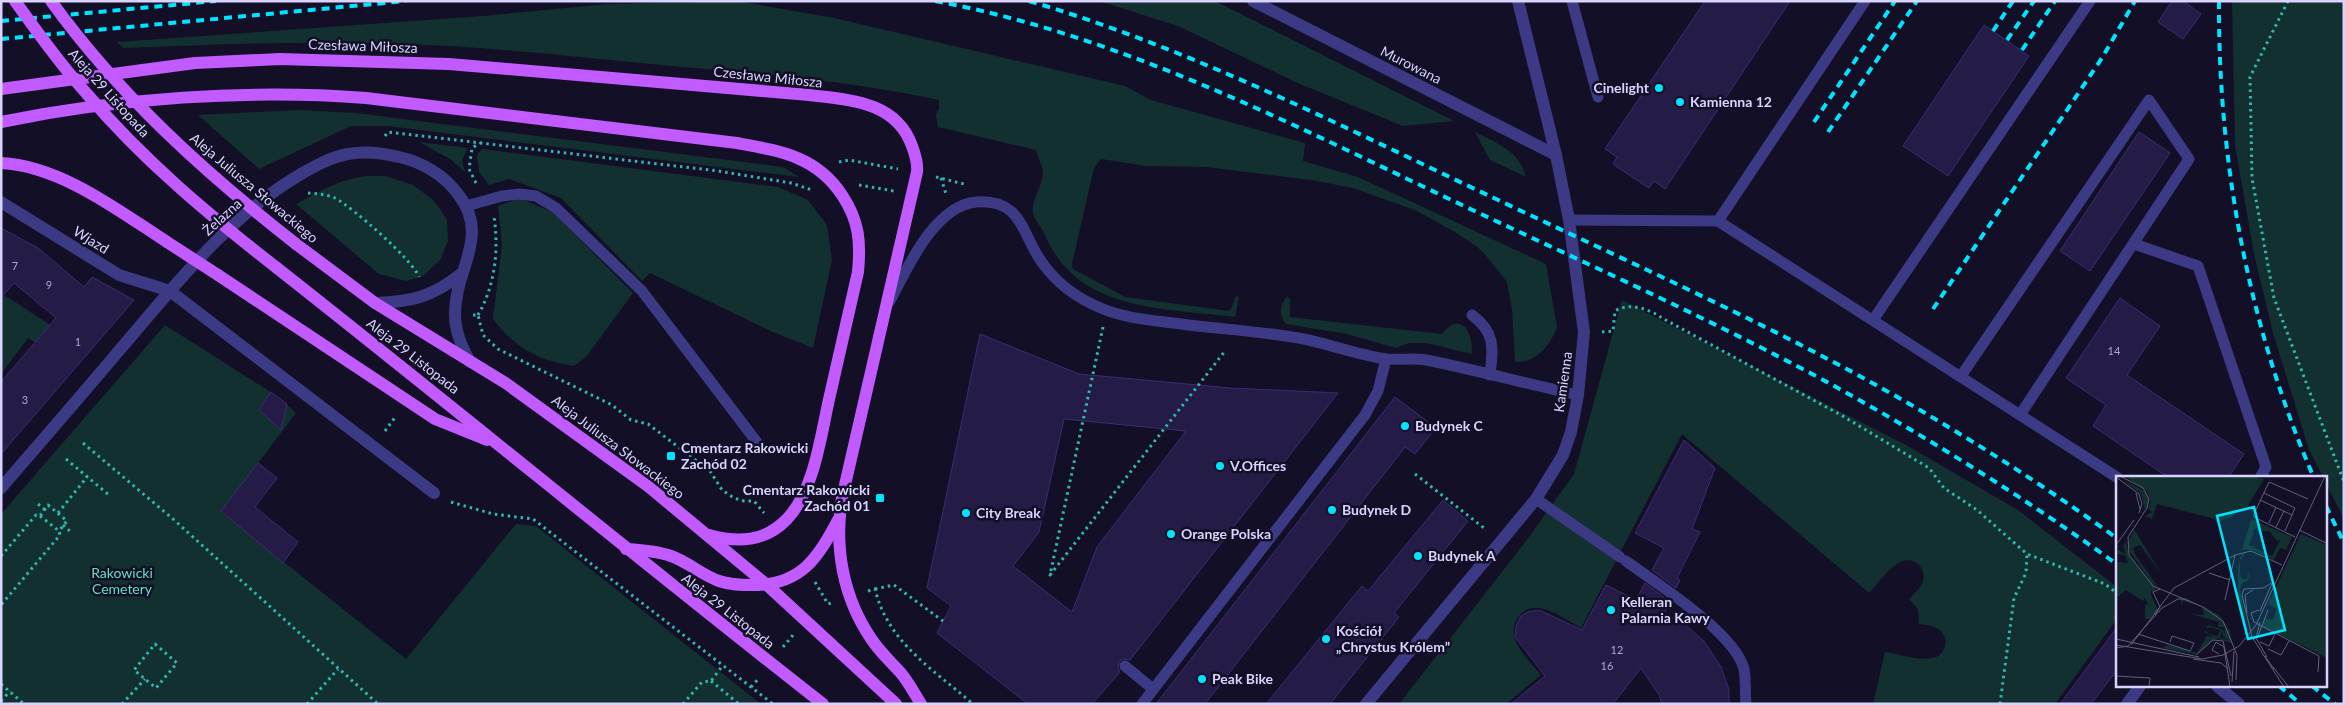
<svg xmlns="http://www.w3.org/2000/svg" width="2345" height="705" font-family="Lato,sans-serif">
  <rect width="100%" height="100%" fill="#130f26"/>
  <g fill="#12302f">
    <path d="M737,1L834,18L1125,86L1151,100L1305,143L1303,161L1358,177L1546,264L1557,327C1551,345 1535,364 1515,362L1512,310L1507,282L1484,253L1476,246L1453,231L1417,211L1353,188L1311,180L1207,167L1146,166L1101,159L1094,168L1072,264L1073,269L1125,297L1230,311L1236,296L1239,297L1235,317C1163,308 1076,312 1044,233C1041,227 1034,219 1033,213C1031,200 1043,185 1043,172C1042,165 1038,157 1036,150L938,127L936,114L939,109V100C847,80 754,73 661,65C574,57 486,46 399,44C307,41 215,44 123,48L117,42L483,16L608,4Z"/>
    <path d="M1099,1H1215L1454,121L1403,126L1300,84L1178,26Z"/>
    <path d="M2232,1H2344V519L2326,484V478L2323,477L2309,450L2273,333L2254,254L2235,145Z"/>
    <path d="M297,110L356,113L783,167L799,177L388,126H351L259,169L198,115Z"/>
    <path d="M1475,132C1496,143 1520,151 1526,177L1490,160Z"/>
    <path d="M419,142L468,148L462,160L465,172L450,159Z"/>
    <path d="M483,149L778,187L808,200L827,225L832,260L813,348L773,332L650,273L642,281L561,198L509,179L489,185L479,172L477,154Z"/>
    <path d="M367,176H385L413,185L432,199L441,210L447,220L448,241L440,260L423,276L406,281L379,274L296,204C320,191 340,179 367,176Z"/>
    <path d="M519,198L554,213L633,293L586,357L574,366C539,361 515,348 493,319L502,245L498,206Z"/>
    <path d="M1,293L52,326L39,345L28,338L1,374Z"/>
    <path d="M1287,296L1290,300V317L1442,334C1461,310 1473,332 1472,354L1426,343H1409L1396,348L1347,334L1286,324C1278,314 1280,306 1287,296Z"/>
    <path d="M1622,300L1906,445L2018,510L2117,587V619L2055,704H1873L1885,652C1899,654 1918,661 1932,658C1946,656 1951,637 1938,629C1933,625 1925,625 1919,624L1918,609L1909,599C1914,594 1921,588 1923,581C1927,569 1915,557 1903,561C1890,565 1878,584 1869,593L1682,434L1581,628C1569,621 1553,610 1539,608C1532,607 1523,610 1519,616C1502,637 1529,660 1541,675L1506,704H1399L1526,541L1574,474Z"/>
    <path d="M165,325L272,393L260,408V411L287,405L296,413L221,512L406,659L516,524L536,526L761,704H1V514Z"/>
  </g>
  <g fill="#241b47" stroke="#3b2d73" fill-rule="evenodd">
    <path d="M1705,1H1790L1665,189L1654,181L1649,188L1613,164L1617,157L1605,149Z"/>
    <path d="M2172,1H2183L2201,14L2183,39L2158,22Z"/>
    <path d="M1984,25L2029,56L1948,176L1903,146Z"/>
    <path d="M2139,132L2170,153L2090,271L2060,251Z"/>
    <path d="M1,228L38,248L84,287L92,277L134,300L1,454V382L56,318L14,283L1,298Z"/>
    <path d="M2120,298L2160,326L2127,375L2244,454L2228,478H2169L2093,426L2106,405L2066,378Z"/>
    <path d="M980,334L1079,374L1230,388L1338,393L1130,660L1123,659L1119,662L1118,668L1120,672L1092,704H1028L937,633L951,606L927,588ZM1064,419L1186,431L1097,547L1072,612L1013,566L1039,532Z"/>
    <path d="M271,392L287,404L281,430L259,410Z"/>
    <path d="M1395,397L1436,428L1415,454L1405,447L1205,704H1156Z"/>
    <path d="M1684,440L1715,468L1692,529L1700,532L1677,578L1680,580L1676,588L1652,570L1664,548L1635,533Z"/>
    <path d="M258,463L277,478L255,507L298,542L283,563L221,511Z"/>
    <path d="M1443,500L1468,521L1394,613L1399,617L1330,704H1266L1362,586L1368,591Z"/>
    <path d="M1645,583L1670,602L1664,614L1683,623L1704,641L1721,667L1729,690V704H1662L1659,695L1641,668L1613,704H1511L1545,676L1515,637L1516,626L1521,616L1528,612L1539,610L1582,630L1606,585L1636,600Z"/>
    <path d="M2118,626V669L2091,704H2060Z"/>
  </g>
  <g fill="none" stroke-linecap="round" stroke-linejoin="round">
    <g stroke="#2fb8b0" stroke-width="3" stroke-dasharray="2.5 4" stroke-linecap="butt">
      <path d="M2288,1L2250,77L2252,178L2274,298L2344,482"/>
      <path d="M385,136L388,132L718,171L791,183L812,190"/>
      <path d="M839,162L849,160L898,169"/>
      <path d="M936,177L964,184"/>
      <path d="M941,178L946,194"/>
      <path d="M476,183L469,169L472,148L480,143"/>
      <path d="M859,185L894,191"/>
      <path d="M308,193C317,194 326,194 335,198C352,207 413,260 419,277"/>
      <path d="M473,315H478L483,335L498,349L612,405L631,420L648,424L710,471L722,490L734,498L744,501H754L764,513"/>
      <path d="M478,315C495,286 499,250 494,217"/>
      <path d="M1103,327L1050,575L1225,351"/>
      <path d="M1602,332L1613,331L1615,311C1630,302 1649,309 1662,318L1841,415L1929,468L1944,488L1977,510L2027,554L2105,584L2118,594"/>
      <path d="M385,431L396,416"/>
      <path d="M83,443L173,519L378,704"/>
      <path d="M66,459L109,495"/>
      <path d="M1415,474L1484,528"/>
      <path d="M451,502L493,514L533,519L773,704"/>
      <path d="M38,504L45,510"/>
      <path d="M58,513L87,477"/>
      <path d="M40,516L59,531"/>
      <path d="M63,525L71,532"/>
      <path d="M1,556L36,515L40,516L48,505L67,521L59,531L60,535L1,605"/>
      <path d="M815,582L828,604L831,603"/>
      <path d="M875,589L894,585L943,621"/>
      <path d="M868,591L875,589C888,643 933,669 973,704"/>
      <path d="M155,644L177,663L156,688L134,670Z"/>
      <path d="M783,647L793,635"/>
      <path d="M711,681L739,704"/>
      <path d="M1,684L24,704"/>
      <path d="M751,687L759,678"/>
      <path d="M1,701L10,691"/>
      <path d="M122,704L145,679"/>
      <path d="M307,704L338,669"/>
      <path d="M683,704L702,682L711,681L723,665"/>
      <path d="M2000,704L2014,598L2026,573L2027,554"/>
    </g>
    <g stroke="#3d3a85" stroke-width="11">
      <path d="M1572,1L1598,97"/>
      <path d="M466,206L502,196L519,194L536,196L556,208L642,291L759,445"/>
      <path d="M1569,220L1718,221L1865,1"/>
      <path d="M1718,221L2118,478"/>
      <path d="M2134,244L2198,266L2266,467L2260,478"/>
      <path d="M890,301C907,269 934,206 976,202C1022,199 1021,232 1041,261C1056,283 1078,299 1103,309C1125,318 1150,320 1173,323C1217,329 1261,331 1304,339C1332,345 1359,355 1386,359C1399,360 1413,358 1426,360C1477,370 1527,384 1578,395"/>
      <path d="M1472,315C1496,333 1493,348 1490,375"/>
      <path d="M1873,320L2090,1"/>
      <path d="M1961,376L2149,100L2189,159L2020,415"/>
      <path d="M1536,499L1620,557"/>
      <path d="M1626,561C1656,583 1735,633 1744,669C1746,680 1745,693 1746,704"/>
      <path d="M1125,666L1153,689"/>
      <path d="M1142,704L1365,415L1378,391L1386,359"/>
    </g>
    <g stroke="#3d3a85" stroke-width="12">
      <path d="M1253,1L1556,155"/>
      <path d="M1,202L119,275L170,291L434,493"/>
      <path d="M375,303C411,302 432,297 461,274"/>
      <path d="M1,488C40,443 79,398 117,353C172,289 227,217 301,174C315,166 331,157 348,154C364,151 383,153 399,157C422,162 444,175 458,194C491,237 455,268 455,314C455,332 462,347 470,362"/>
      <path d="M2217,686L2239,704"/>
      <path d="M1366,704L1536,499L1563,455L1571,432L1578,395L1584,332L1569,220L1556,155L1518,1"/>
      <path d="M2127,704L2140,686"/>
    </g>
    <g stroke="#c25bff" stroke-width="12">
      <path d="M1,89L195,63L280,59L449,64L809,95C849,100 896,101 912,146C915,154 918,164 917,172L842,498C834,548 843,598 872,640C880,652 890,661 900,672C908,681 914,693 921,704"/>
      <path d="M1,122C117,98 248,89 366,98L737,143C780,151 816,156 842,195C859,221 861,241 858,272C849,313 839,354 830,395C821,433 815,490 787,519C765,542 738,543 709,535"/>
      <path d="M1,163C61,166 119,211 167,242"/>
      <path d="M296,244L375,303L507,384L649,487L767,585L896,704"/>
      <path d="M277,268C460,412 639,560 823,704"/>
      <path d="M218,275L435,419L487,440"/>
      <path d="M626,549C641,550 657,551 671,556C688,562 702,575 719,581C730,585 741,585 753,585C800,585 818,559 838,520"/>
    </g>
    <g stroke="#00e5ff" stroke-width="4" stroke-dasharray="8 6" stroke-linecap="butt">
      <path d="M935,1C1123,36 1293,125 1464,206C1585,263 1708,318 1827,382C1927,437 2025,498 2118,565"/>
      <path d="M1029,1C1192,49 1343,127 1496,199C1612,254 1730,307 1843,367C1938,418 2031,476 2118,539"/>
      <path d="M2219,1C2218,164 2249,328 2314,478"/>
      <path d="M1,21L216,1"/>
      <path d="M1993,31L2013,1"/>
      <path d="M1,39L406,1"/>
      <path d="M2007,40L2034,1"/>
      <path d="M2022,50L2055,1"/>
      <path d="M1814,122L1895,1"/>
      <path d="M1828,132L1917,1"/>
      <path d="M1933,309L2102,58L2135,1"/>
      <path d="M2326,506L2344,543"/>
      <path d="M2279,686L2301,704"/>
      <path d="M2312,686L2335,704"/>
    </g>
    <g stroke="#c25bff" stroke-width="12">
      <path d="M15,1C38,33 61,65 87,94C143,160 209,215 277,268"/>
      <path d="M51,1C119,95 204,172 296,244"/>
      <path d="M167,242L218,275"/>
    </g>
  </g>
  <g fill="#00e5ff" stroke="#130f26" stroke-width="2">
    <circle cx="1659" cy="88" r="5"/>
    <circle cx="1680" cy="102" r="5"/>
    <circle cx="1405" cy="426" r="5"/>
    <rect x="666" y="451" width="10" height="10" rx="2.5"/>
    <circle cx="1220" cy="466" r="5"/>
    <rect x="875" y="493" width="10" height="10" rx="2.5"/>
    <circle cx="1332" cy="510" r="5"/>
    <circle cx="966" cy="513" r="5"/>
    <circle cx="1171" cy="534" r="5"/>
    <circle cx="1418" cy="556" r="5"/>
    <circle cx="1611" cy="610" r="5"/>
    <circle cx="1326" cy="639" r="5"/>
    <circle cx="1202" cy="679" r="5"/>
  </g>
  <g text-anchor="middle" stroke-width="5" stroke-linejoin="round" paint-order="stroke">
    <g font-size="11" fill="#aca6d1">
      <text x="15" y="270">7</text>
      <text x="49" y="289">9</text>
      <text x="78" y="346">1</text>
      <text x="2114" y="355">14</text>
      <text x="25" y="404">3</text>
      <text x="1617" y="654">12</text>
      <text x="1607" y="670">16</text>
    </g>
    <g font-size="14" fill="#d9d4ff" stroke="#130f26">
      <text transform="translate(363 46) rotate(2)" y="5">Czesława Miłosza</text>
      <text transform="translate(1411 65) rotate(27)" y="5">Murowana</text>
      <text transform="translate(768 77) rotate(6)" y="5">Czesława Miłosza</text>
      <text transform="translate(109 93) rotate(48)" y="5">Aleja 29 Listopada</text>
      <text transform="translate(254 188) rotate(40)" y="5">Aleja Juliusza Słowackiego</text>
      <text transform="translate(222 217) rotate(-42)" y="5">Żelazna</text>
      <text transform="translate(91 240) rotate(32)" y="5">Wjazd</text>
      <text transform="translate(413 356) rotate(38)" y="5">Aleja 29 Listopada</text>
      <text transform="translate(1563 382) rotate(-82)" y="5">Kamienna</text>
      <text transform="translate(618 447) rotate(37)" y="5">Aleja Juliusza Słowackiego</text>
      <text transform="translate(728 611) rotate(38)" y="5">Aleja 29 Listopada</text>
    </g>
    <g font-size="14" font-weight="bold" fill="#d9d4ff" stroke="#130f26" text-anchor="start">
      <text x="1649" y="93" text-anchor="end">Cinelight</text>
      <text x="1690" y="107">Kamienna 12</text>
      <text x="1415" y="431">Budynek C</text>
      <text x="681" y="453">Cmentarz Rakowicki<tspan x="681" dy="16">Zachód 02</tspan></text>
      <text x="1230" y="471">V.Offices</text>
      <text x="870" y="495" text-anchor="end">Cmentarz Rakowicki<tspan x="870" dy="16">Zachód 01</tspan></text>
      <text x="1342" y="515">Budynek D</text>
      <text x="976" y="518">City Break</text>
      <text x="1181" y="539">Orange Polska</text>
      <text x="1428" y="561">Budynek A</text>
      <text x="1621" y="607">Kelleran<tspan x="1621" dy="16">Palarnia Kawy</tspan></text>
      <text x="1336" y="636">Kościół<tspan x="1336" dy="16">„Chrystus Królem”</tspan></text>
      <text x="1212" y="684">Peak Bike</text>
    </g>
    <g font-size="14" fill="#5fe0c0" stroke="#130f26">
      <text x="122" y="578">Rakowicki<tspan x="122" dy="16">Cemetery</tspan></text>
    </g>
  </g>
  <g transform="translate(2116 476)">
    <rect width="211" height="211" fill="#130f26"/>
    <path d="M8,0H134L148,3L131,31L115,41L100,46L99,43L41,28L36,43L29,40L36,36L32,33L35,25L31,15ZM7,4L30,16L33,25L29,34L25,18ZM135,43L176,61L170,74L164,72L158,84L136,74H126ZM140,52L141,55H153L161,65L164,64L156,80L133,69L138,57L136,55ZM18,53L46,99L24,69L17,72L19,78L42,111L36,107L14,76L12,67ZM185,58L211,69V182L146,150L149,142L156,144L161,133L152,128ZM10,65L13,79L40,112L36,117L35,111V119L42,134L33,143H29V129L32,128L29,122L27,125L10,114L0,122V86L12,87L9,79L0,78V73L10,78L7,70ZM129,77L124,86V97L126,103H131L132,94L133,101L131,105L126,107L124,113L132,156L122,124V93L125,78ZM70,122L103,139L114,155L116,167L100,162L82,177L79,178L47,172L51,169L81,177L91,160L99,161L89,157L90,154L92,158L102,160L104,154L94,151L90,153L92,149L108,154L109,156L107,162L106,154L104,161H102L112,164L108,161L109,151H102L103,146L75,138L88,139L86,131L67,125L65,131V123Z" fill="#12302f" fill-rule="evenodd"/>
    <path fill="none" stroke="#625e7d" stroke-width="1" d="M4,0L27,12L33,23L31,32L12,61L13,79L37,110L87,131L107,145L121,179L120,204M0,1L23,18L26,28L23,37M20,17L24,33M148,17L179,32L169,55M144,24L176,39M153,47L160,31M160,51L168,35M183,54L212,68M179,61L138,41V38L153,6L192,23M0,69L18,44M93,97L114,104M155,107L148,112L128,113L126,119L136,161L168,211M109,124L119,79M143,134L135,137L138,146L203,180L202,196M144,135L157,105M131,137L129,119L137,114M39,139L44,131L37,116L44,113M144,146L140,162L151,181M22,158L74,175L78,167L56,160L54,166M142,160L152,134M0,163L83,181M144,166L153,170L159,158M0,169L86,183L107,179L123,170L140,149L209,0M15,169L58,112L119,79L135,75L166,89M0,172L12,170L46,132L62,123H69M152,173L165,179L173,165M103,178L96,174L100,166L108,171L114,211M80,179L97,164L107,165L115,200M149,180L158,193M77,183L105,187L111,192M157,191L173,211M0,200L34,202L33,211M116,206L118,175"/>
    <path fill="#00e5ff" fill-opacity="0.15" stroke="#00e5ff" stroke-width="2.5" d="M138,31L169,154L132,163L101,40Z"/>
    <rect width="211" height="211" fill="none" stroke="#d9d4ff" stroke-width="2.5"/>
  </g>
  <rect width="2345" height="705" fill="none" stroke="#d9d4ff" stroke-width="5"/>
</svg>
